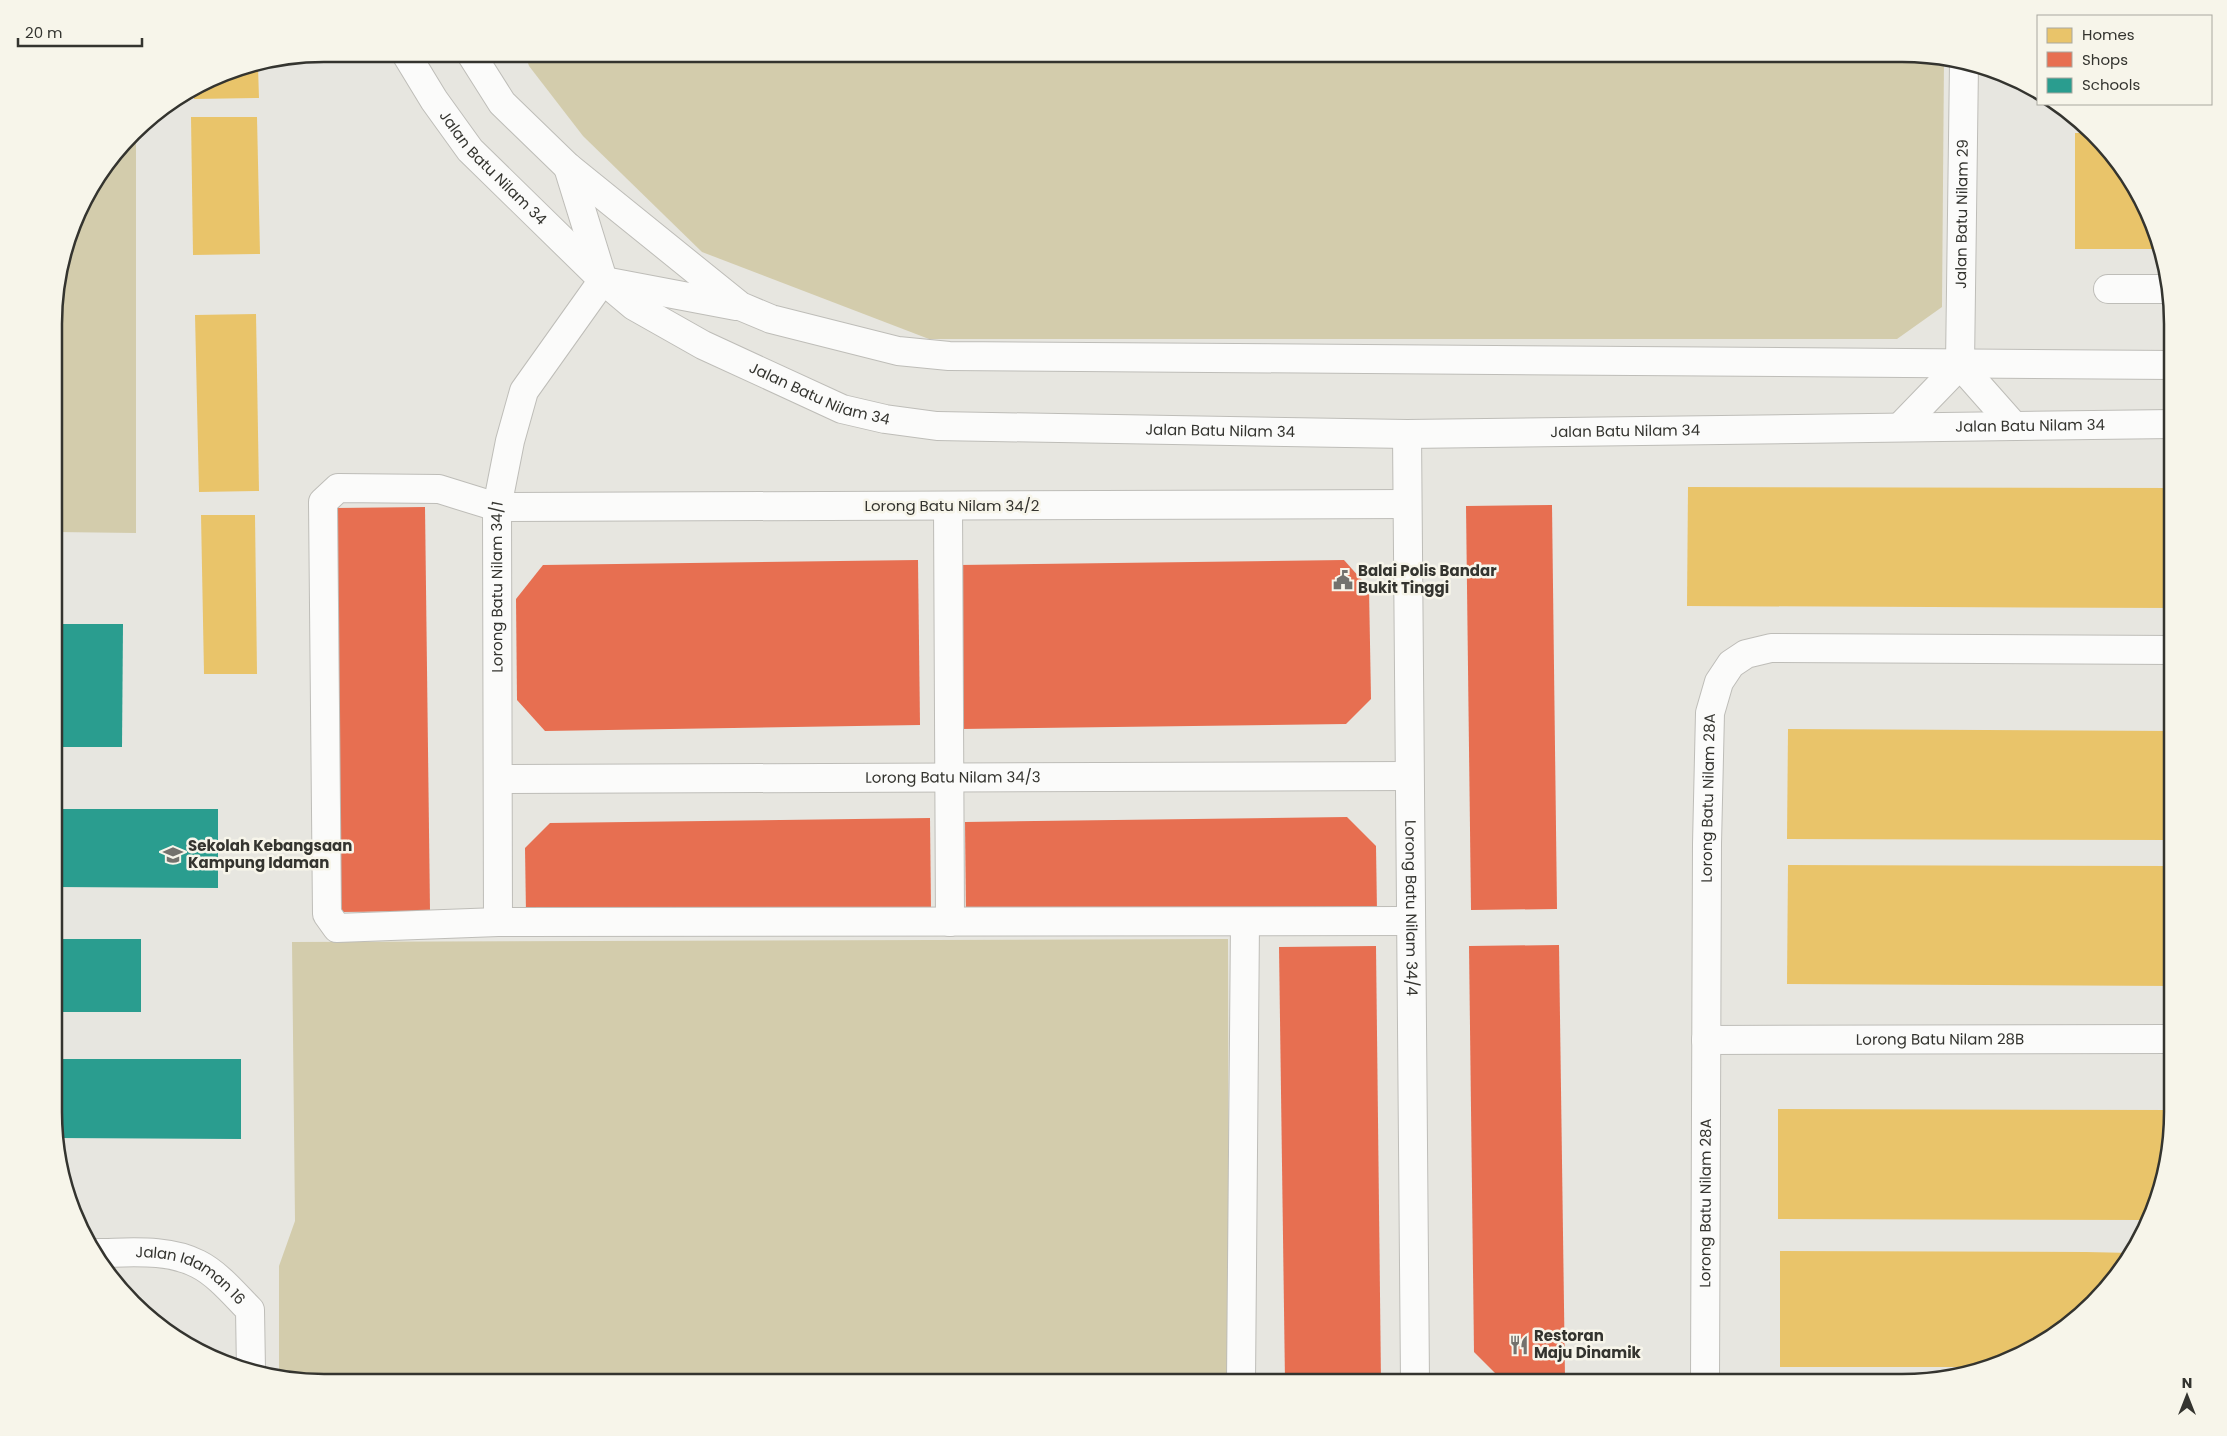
<svg xmlns="http://www.w3.org/2000/svg" width="2227" height="1436" font-family="Poppins,sans-serif">
  <rect width="100%" height="100%" fill="#e7e6e0"/>
  <g fill="#d3ccac">
    <path d="M525,54H1903L1944,61L1942,307L1897,339H929L702,252L583,136L529,66Z"/>
    <path d="M136,134V533L56,532V290L82,205Z"/>
    <path d="M1228,939L1229,1382H324L279,1375V1266L295,1221L292,942Z"/>
  </g>
  <g fill="#e9c46a">
    <path d="M258,67L259,98L194,99V91L221,74Z"/>
    <path d="M191,117H257L260,254L193,255Z"/>
    <path d="M2075,133H2091L2106,146L2137,189L2162,249H2075Z"/>
    <path d="M256,314L259,491L199,492L195,315Z"/>
    <path d="M1688,487L2173,488V608L1687,606Z"/>
    <path d="M201,515H255L257,674H204Z"/>
    <path d="M1788,729L2173,731V840L1787,839Z"/>
    <path d="M1788,865L2173,866V986L1787,984Z"/>
    <path d="M1778,1109L2173,1110V1129L2159,1198L2148,1220L1778,1219Z"/>
    <path d="M1780,1251L2086,1252L2132,1253L2127,1262L2081,1315L2038,1346L1986,1367H1780Z"/>
  </g>
  <g fill="#e76f51">
    <path d="M1552,505L1557,909L1471,910L1466,506Z"/>
    <path d="M425,507L430,911L341,912L336,508Z"/>
    <path d="M918,560L920,725L545,731L517,700L516,599L543,565Z"/>
    <path d="M1344,560L1369,588L1371,699L1346,724L961,729L959,565Z"/>
    <path d="M1347,817L1376,846L1377,912L966,917L965,822Z"/>
    <path d="M930,818L931,909L526,914L525,848L550,823Z"/>
    <path d="M1559,945L1565,1378H1500L1474,1352L1469,946Z"/>
    <path d="M1376,946L1381,1382H1285L1279,947Z"/>
  </g>
  <g fill="#2a9d8f">
    <path d="M56,624H123L122,747H56Z"/>
    <path d="M56,809H218V888L56,887Z"/>
    <rect x="56" y="939" width="85" height="73"/>
    <path d="M56,1059H241V1139L56,1138Z"/>
  </g>
  <g fill="none" stroke-linecap="round" stroke-linejoin="round">
    <defs>
      <g id="minor">
        <path id="s1" d="M406,54L434,100L470,150L603,280L634,306L703,345L842,409L885,419L937,426L1407,434L2173,424"/>
        <path d="M471,54L502,103L568,167L740,306L771,319L898,351L949,356L2173,365"/>
        <path d="M568,167L603,280"/>
        <path d="M604,281L736,306"/>
        <path d="M2108,289H2170"/>
        <path id="s2" d="M1960,365L1964,64"/>
        <path d="M1960,365L2014,426"/>
        <path d="M1901,426L1960,365"/>
        <path id="s3" d="M1407,434L1415,1382"/>
        <path d="M1407,504L497,507L439,489L338,488L323,502L327,914L337,928L498,922L1411,921"/>
        <path d="M948,506L950,922"/>
        <path id="s4" d="M498,779L1409,776"/>
        <path id="s5" d="M498,922L497,507L510,441L524,391L603,280"/>
        <path id="s6" d="M1706,1040L2173,1039"/>
        <path id="s7" d="M95,1253C128,1253 167,1248 198,1264C218,1274 235,1295 250,1310L251,1370"/>
        <path d="M1241,1382L1245,922"/>
        <path id="s8" d="M1705,1382L1707,844L1710,713L1719,682L1731,664L1746,654L1771,648L2173,650"/>
      </g>
    </defs>
    <use href="#minor" stroke="#bebdb8" stroke-width="30"/>
    <use href="#minor" stroke="#fbfbfa" stroke-width="28"/>
  </g>
  <defs>
    <symbol id="civic-bare" viewBox="-9 -9 18 18"><path d="M-.6-6.5H3V-4.5H.6V-3L4-1V1h2V6H-6V1h2V-1L-.6-3ZM-1.2 2.5V6h2.4V2.5Z" fill="#73726d" stroke="#f7f5ea" stroke-width="2.5" paint-order="stroke"/></symbol>
    <symbol id="school-bare" viewBox="-9 -9 18 18"><path d="M0-5L7-2L0 1L-7-2ZM-4 1L0 2.5L4 1V4Q0 6-4 4Z" fill="#73726d" stroke="#f7f5ea" stroke-width="2.5" paint-order="stroke"/></symbol>
    <symbol id="restaurant-bare" viewBox="-9 -9 18 18"><path d="M-5-6h1v4h1v-4h1v4h1v-4h1v5L-1.5 .5V6h-2V.5L-5-1ZM5-6V6H3V1.5H1.5Q1.5-4 5-6Z" fill="#73726d" stroke="#f7f5ea" stroke-width="2.5" paint-order="stroke"/></symbol>
  </defs>
  <g fill-rule="evenodd">
    <use href="#civic-bare" x="1329" y="566" width="28" height="28"/>
    <use href="#school-bare" x="159" y="841" width="28" height="28"/>
    <use href="#restaurant-bare" x="1505" y="1331" width="28" height="28"/>
  </g>
  <g text-anchor="middle" stroke-width="5" stroke-linejoin="round" paint-order="stroke">
    <g font-size="15" fill="#34342f" stroke="#f7f5ea">
      <text dy="5" stroke="none"><textPath href="#s1" startOffset="144">Jalan Batu Nilam 34</textPath></text>
      <text dy="5" stroke="none"><textPath href="#s2" startOffset="151">Jalan Batu Nilam 29</textPath></text>
      <text dy="5" stroke="none"><textPath href="#s1" startOffset="548">Jalan Batu Nilam 34</textPath></text>
      <text dy="5" stroke="none"><textPath href="#s1" startOffset="1764">Jalan Batu Nilam 34</textPath></text>
      <text dy="5" stroke="none"><textPath href="#s1" startOffset="954">Jalan Batu Nilam 34</textPath></text>
      <text dy="5" stroke="none"><textPath href="#s1" startOffset="1359">Jalan Batu Nilam 34</textPath></text>
      <text x="952" y="511">Lorong Batu Nilam 34/2</text>
      <text dy="5" stroke="none"><textPath href="#s5" startOffset="335">Lorong Batu Nilam 34/1</textPath></text>
      <text dy="5" stroke="none"><textPath href="#s4" startOffset="455">Lorong Batu Nilam 34/3</textPath></text>
      <text dy="5" stroke="none"><textPath href="#s8" startOffset="584">Lorong Batu Nilam 28A</textPath></text>
      <text dy="5" stroke="none"><textPath href="#s3" startOffset="474">Lorong Batu Nilam 34/4</textPath></text>
      <text dy="5" stroke="none"><textPath href="#s6" startOffset="234">Lorong Batu Nilam 28B</textPath></text>
      <text dy="5" stroke="none"><textPath href="#s8" startOffset="179">Lorong Batu Nilam 28A</textPath></text>
      <text dy="5" stroke="none"><textPath href="#s7" startOffset="102">Jalan Idaman 16</textPath></text>
    </g>
    <g font-size="15" font-weight="bold" fill="#34342f" stroke="#f7f5ea" text-anchor="start">
      <text x="1358" y="576">Balai Polis Bandar<tspan x="1358" dy="17">Bukit Tinggi</tspan></text>
      <text x="188" y="851">Sekolah Kebangsaan<tspan x="188" dy="17">Kampung Idaman</tspan></text>
      <text x="1534" y="1341">Restoran<tspan x="1534" dy="17">Maju Dinamik</tspan></text>
    </g>
  </g>
  <path d="M0 0H2227V1436H0ZM324 62H1902A262 262 0 0 1 2164 324V1112A262 262 0 0 1 1902 1374H324A262 262 0 0 1 62 1112V324A262 262 0 0 1 324 62Z" fill="#f7f5ea" fill-rule="evenodd"/>
  <path fill="none" stroke="#34342f" stroke-width="2.5" d="M324 62H1902A262 262 0 0 1 2164 324V1112A262 262 0 0 1 1902 1374H324A262 262 0 0 1 62 1112V324A262 262 0 0 1 324 62Z"/>
  <rect x="2037" y="15" width="175" height="90" fill="#f7f5ea" stroke="#a9a89f"/>
  <rect x="2047" y="28" width="25" height="15" fill="#e9c46a" stroke="#a9a89f"/>
  <text x="2082" y="40" font-size="15" fill="#34342f">Homes</text>
  <rect x="2047" y="52" width="25" height="15" fill="#e76f51" stroke="#a9a89f"/>
  <text x="2082" y="65" font-size="15" fill="#34342f">Shops</text>
  <rect x="2047" y="78" width="25" height="15" fill="#2a9d8f" stroke="#a9a89f"/>
  <text x="2082" y="90" font-size="15" fill="#34342f">Schools</text>
  <g transform="translate(2187 1396)" stroke="#f7f5ea" stroke-width="4" paint-order="stroke">
  <path d="M0-4L9 19L0 12L-9 19Z" fill="#34342f"/>
  <text y="-8" font-size="14" font-weight="bold" text-anchor="middle" fill="#34342f">N</text>
  </g>
  <path d="M18 38v8h124v-8" fill="none" stroke="#34342f" stroke-width="2.5"/>
  <text x="25" y="38" font-size="15" fill="#34342f" stroke="#f7f5ea" stroke-width="4" paint-order="stroke">20 m</text>
</svg>
